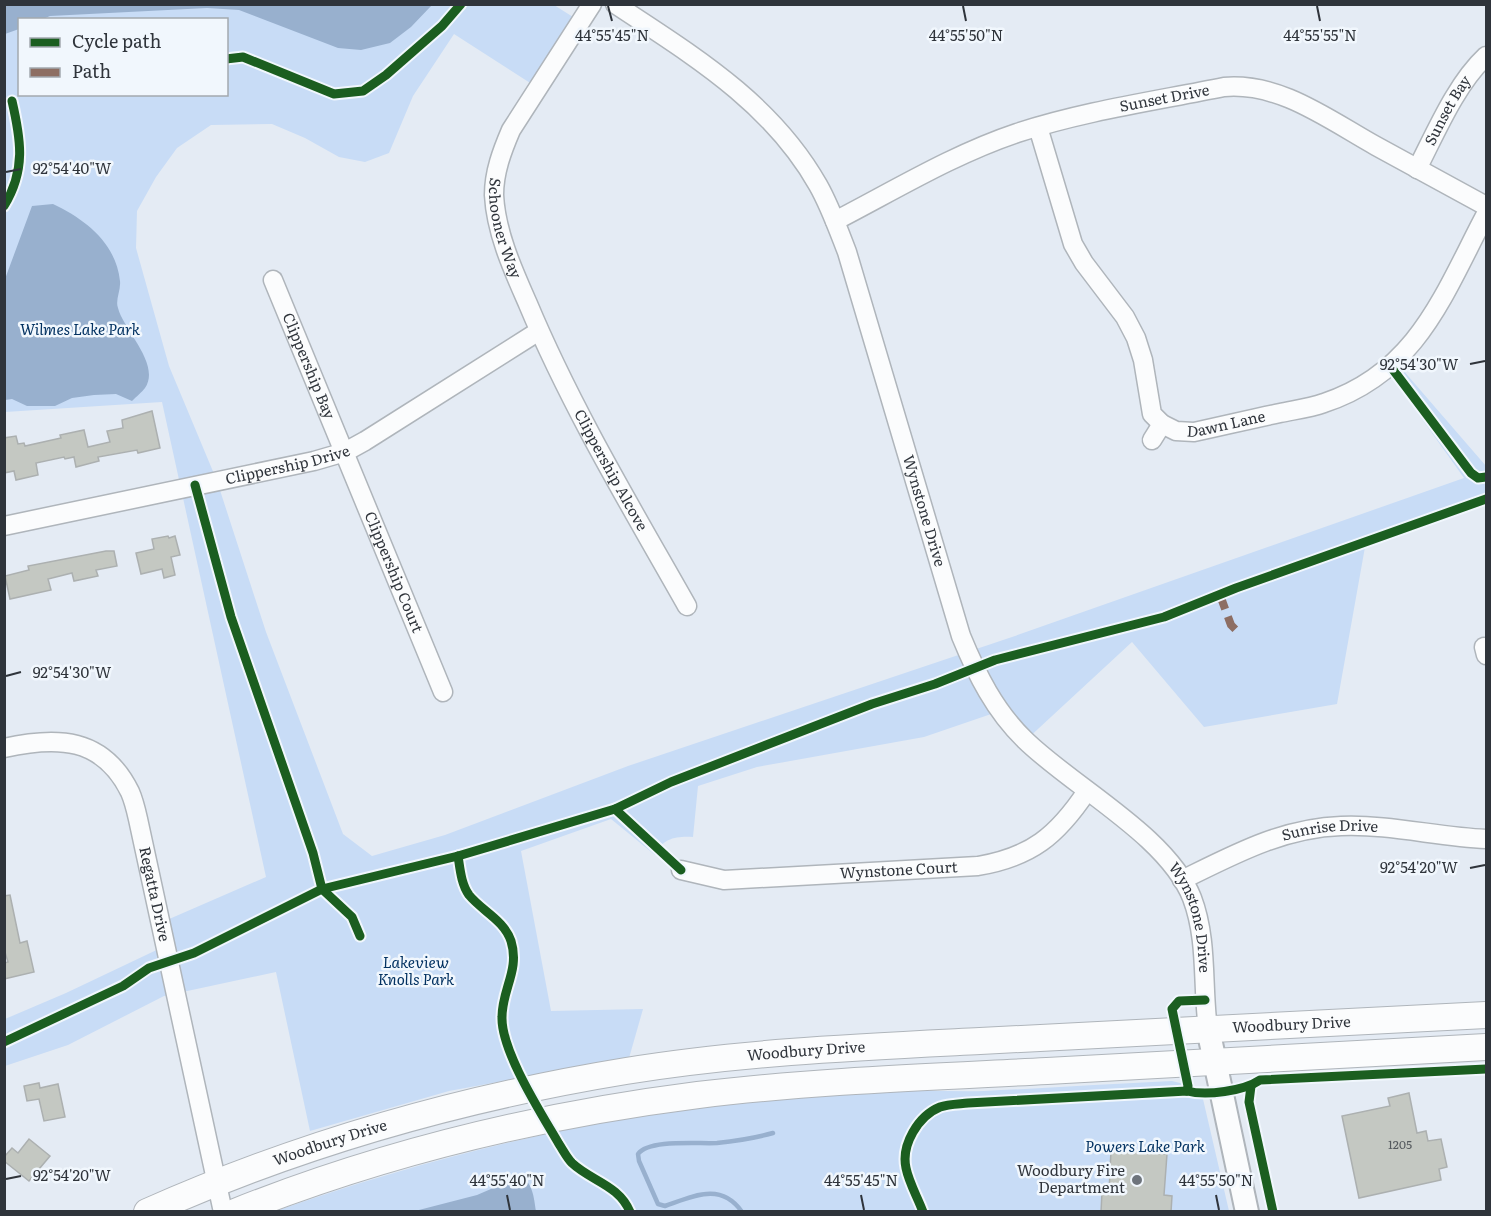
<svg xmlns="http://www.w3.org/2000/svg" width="1491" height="1216" font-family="Literata,serif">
  <rect width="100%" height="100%" fill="#e4ebf4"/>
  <g fill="#c8dcf6" fill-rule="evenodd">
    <path d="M5,5H554L581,22L538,88L454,34L413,96L389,153L365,162L339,157L305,138L272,124L211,125L177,148L156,177L137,211L136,248L169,366L217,481L266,632L343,834L372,856L445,835L628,766L1012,637L1464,478L1387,370L1396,362L1486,466V503L1365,547L1337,704L1204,727L1132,642L1025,741L1000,711L924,737L757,767L698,786L693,837C677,836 662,838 655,855L611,819L521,851L551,1011L643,1009L629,1058L449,1091L310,1131L276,972L164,996L68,1045L5,1066V1019L66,993L165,946L160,923L266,877L162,402L5,412ZM20,20H226V94H20Z"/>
    <path d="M1172,1081L1192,1086L1203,1099L1229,1211L273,1212C426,1158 584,1119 746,1102C801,1097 856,1093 911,1091C935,1090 960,1092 984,1091C1047,1088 1110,1084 1172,1081Z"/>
  </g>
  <g fill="#98b0ce">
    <path d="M4,5L5,4L432,5L411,27L390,43L361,50L338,48L239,10L207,8L50,16L43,19L20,20L19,29L5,34Z"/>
    <path d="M53,204C85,219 116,243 120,281C121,290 115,300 118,308C124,331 161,364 145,388C142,392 136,397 132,401L116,394L94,395L72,398L55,406H27L12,399L5,400V279L32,206Z"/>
    <path d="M519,1177C533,1180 534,1199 536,1211H415L477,1195Z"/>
  </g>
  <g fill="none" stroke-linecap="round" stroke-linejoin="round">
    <path stroke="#98b0ce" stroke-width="4.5" d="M742,1212C721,1182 694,1196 665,1206L658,1204L639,1161L638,1154C649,1139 698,1144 717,1143C736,1141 755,1138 773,1133"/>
  </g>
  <g fill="#c4c8c2" stroke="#acb0b0" stroke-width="1.5">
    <path d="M152,411L160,448L138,453L137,450L98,457L99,461L76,467L74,457L65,459L64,457L36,463L38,475L16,480L14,471L4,473V438L16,436L18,444L24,443L25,446L61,438L60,435L84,430L88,447L110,442L107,431L123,428L122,420Z"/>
    <path d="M168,536L169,538L175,536L180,555L171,557L175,575L164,578L162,569L141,574L136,553L154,549L152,539Z"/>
    <path d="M106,551H114L117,566L96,570L98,576L74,581L72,573L48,579L51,590L10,599L5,576L29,570L28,566Z"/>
    <path d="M10,895L20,943L27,941L34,972L4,979V963L8,962L4,949V896Z"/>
    <path d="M39,1083L40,1088L58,1084L65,1117L44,1121L39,1099L27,1101L24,1086Z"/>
    <path d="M1409,1093L1417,1133L1426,1131L1428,1141L1441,1139L1447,1167L1439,1169L1441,1180L1359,1198L1342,1116L1390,1106L1388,1098Z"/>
    <path d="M29,1139L50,1156L29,1181L4,1161V1157L12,1148L18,1153Z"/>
    <path d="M1111,1150L1167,1154L1164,1195L1172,1196L1171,1212H1101L1102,1192L1109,1193Z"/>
  </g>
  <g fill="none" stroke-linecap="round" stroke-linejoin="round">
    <defs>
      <g id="minor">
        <path id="s1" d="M592,4L511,130C502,151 494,172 494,195C496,233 513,270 528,304C572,409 631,507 687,606"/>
        <path id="s2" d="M615,4C692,55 771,102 818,185C830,206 838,229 847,252L961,636C977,675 995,711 1025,740C1073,787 1168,836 1192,898C1208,940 1202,986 1208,1029"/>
        <path id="s3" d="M1038,127L1073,244L1084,263L1125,317L1136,338L1143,360L1152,414L1162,424L1176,431L1194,432C1222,426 1251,419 1280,413C1294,410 1310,408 1324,403C1418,372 1444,293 1486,214"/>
        <path id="s4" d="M1417,169C1436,132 1456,84 1486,56"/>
        <path id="s5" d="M835,221C895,190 954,154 1017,133C1084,111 1155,101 1224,87C1280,82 1329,120 1376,146C1413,166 1450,186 1486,206"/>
        <path id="s6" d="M273,280L443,692"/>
        <path d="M1152,440L1162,424"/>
        <path id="s7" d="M4,526L314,461L345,452L365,441L539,331"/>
        <path d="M1484,647L1486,655"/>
        <path id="s8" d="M4,748C57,736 103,737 130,792C134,801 136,810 138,819L223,1212"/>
        <path id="s9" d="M681,870L724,880L978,866C1031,857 1057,836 1087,791"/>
        <path id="s10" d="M1182,880C1233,855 1282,828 1341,826C1389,824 1438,837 1486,839"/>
      </g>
      <path id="tertiary" d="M1208,1029L1247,1212"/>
      <g id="secondary">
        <path id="s11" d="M147,1212C300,1144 461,1098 626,1071C743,1052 862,1047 980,1041C1149,1031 1318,1024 1486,1015"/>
        <path d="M235,1212C383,1153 540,1115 698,1095C813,1081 931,1077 1047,1071C1194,1063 1340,1055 1486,1047"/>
      </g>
    </defs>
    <use href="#minor" stroke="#afb5bb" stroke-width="21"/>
    <use href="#tertiary" stroke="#afb5bb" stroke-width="26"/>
    <use href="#secondary" stroke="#afb5bb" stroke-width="28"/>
    <use href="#minor" stroke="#fbfcfd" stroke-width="18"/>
    <use href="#tertiary" stroke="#fbfcfd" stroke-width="22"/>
    <use href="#secondary" stroke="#fbfcfd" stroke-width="26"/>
    <path stroke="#8d6e63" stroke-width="8" stroke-dasharray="15 8" stroke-linecap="butt" d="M1220,595L1231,625L1237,631"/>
    <defs>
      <g id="cycleway">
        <path d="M226,59L243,57L334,94L363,91L386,75L442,26L461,4"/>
        <path d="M4,206C26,170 21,140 12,101"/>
        <path d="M1391,367L1471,473L1478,478L1486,477"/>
        <path d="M195,485L231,617L313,853L322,889L352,917L360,936"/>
        <path d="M615,809L681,870"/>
        <path d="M458,856C460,868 461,884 469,895C482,911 504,920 511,941C520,970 502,989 502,1017C501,1051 541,1113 559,1144C563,1150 567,1158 572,1163C591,1181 619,1185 630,1212"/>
        <path d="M4,1042L123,986L149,968L194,953L322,889L458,856L615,809L671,782L872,704L935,684L995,660L1164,617L1236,588L1486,499"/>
        <path d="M1251,1086L1249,1102L1273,1212"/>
        <path d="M1187,1091L1188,1086L1172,1009L1179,1001L1205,1000"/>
        <path d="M923,1212C918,1198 909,1183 906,1168C901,1145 918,1116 940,1107C948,1104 959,1104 968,1103L1187,1091C1206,1096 1244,1091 1260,1080L1486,1069"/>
      </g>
    </defs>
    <use href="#cycleway" stroke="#f1f7fd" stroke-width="13"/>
    <use href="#cycleway" stroke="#1b5e20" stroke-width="9"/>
  </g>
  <path fill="none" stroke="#2f343b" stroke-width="2" d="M608,6L612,21M963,6L966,21M1317,6L1320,21M6,172L21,169M1470,364L1485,361M6,676L21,672M1470,868L1485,865M6,1179L21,1176M507,1195L510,1210M861,1195L864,1210M1216,1195L1219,1210"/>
  <circle fill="#6e747c" stroke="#f1f7fd" stroke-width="2" cx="1137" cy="1180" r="6"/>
  <g text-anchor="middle" stroke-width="5" stroke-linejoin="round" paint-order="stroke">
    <g font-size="12" fill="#54595d">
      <text x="1400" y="1149">1205</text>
    </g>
    <g font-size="15" fill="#2f343b" stroke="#f1f7fd">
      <text dy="5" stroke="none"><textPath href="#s5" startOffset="354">Sunset Drive</textPath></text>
      <text dy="5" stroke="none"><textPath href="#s4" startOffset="66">Sunset Bay</textPath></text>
      <text dy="5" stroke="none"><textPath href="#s1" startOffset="252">Schooner Way</textPath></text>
      <text dy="5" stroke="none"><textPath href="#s6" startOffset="93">Clippership Bay</textPath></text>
      <text dy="5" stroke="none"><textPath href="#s3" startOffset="394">Dawn Lane</textPath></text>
      <text dy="5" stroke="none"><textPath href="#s7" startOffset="290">Clippership Drive</textPath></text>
      <text dy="5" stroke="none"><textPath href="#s1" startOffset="518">Clippership Alcove</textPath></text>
      <text dy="5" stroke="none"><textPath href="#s2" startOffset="618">Wynstone Drive</textPath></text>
      <text dy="5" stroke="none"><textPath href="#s6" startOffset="316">Clippership Court</textPath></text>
      <text dy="5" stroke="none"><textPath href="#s10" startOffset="158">Sunrise Drive</textPath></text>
      <text dy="5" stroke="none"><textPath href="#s9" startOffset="219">Wynstone Court</textPath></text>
      <text dy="5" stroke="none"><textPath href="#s8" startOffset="252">Regatta Drive</textPath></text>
      <text dy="5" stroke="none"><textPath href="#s2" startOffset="1122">Wynstone Drive</textPath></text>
      <text dy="5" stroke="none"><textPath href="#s11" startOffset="1168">Woodbury Drive</textPath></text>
      <text dy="5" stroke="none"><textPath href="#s11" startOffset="682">Woodbury Drive</textPath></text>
      <text dy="5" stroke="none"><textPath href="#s11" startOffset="196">Woodbury Drive</textPath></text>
    </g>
    <g font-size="15" font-style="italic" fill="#023161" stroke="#f1f7fd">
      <text x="80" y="335">Wilmes Lake Park</text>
      <text x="416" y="968">Lakeview<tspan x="416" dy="17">Knolls Park</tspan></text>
      <text x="1145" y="1152">Powers Lake Park</text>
    </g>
    <g font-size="15" fill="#2f343b" stroke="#f1f7fd" text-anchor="end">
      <text x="1125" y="1176">Woodbury Fire<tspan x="1125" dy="17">Department</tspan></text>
    </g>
  </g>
  <g font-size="15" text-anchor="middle" fill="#2f343b" stroke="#f1f7fd" stroke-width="5" stroke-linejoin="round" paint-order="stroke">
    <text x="612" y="41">44°55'45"N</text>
    <text x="966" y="41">44°55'50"N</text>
    <text x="1320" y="41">44°55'55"N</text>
    <text x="72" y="174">92°54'40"W</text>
    <text x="1419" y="370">92°54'30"W</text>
    <text x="72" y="678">92°54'30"W</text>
    <text x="1419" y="873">92°54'20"W</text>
    <text x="72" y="1181">92°54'20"W</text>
    <text x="507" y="1186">44°55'40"N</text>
    <text x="861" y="1186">44°55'45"N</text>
    <text x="1216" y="1186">44°55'50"N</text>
  </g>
  <rect width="1491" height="1216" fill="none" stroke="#2f343b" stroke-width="12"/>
  <rect x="18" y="18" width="210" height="78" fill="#f1f7fd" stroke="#a3a9af" stroke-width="1.5"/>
  <rect x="30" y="38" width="30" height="9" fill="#1b5e20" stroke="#a3a9af" stroke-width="1.5"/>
  <text x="72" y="48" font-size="18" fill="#2f343b">Cycle path</text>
  <rect x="30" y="68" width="30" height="9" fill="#8d6e63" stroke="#a3a9af" stroke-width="1.5"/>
  <text x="72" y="78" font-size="18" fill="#2f343b">Path</text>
</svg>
